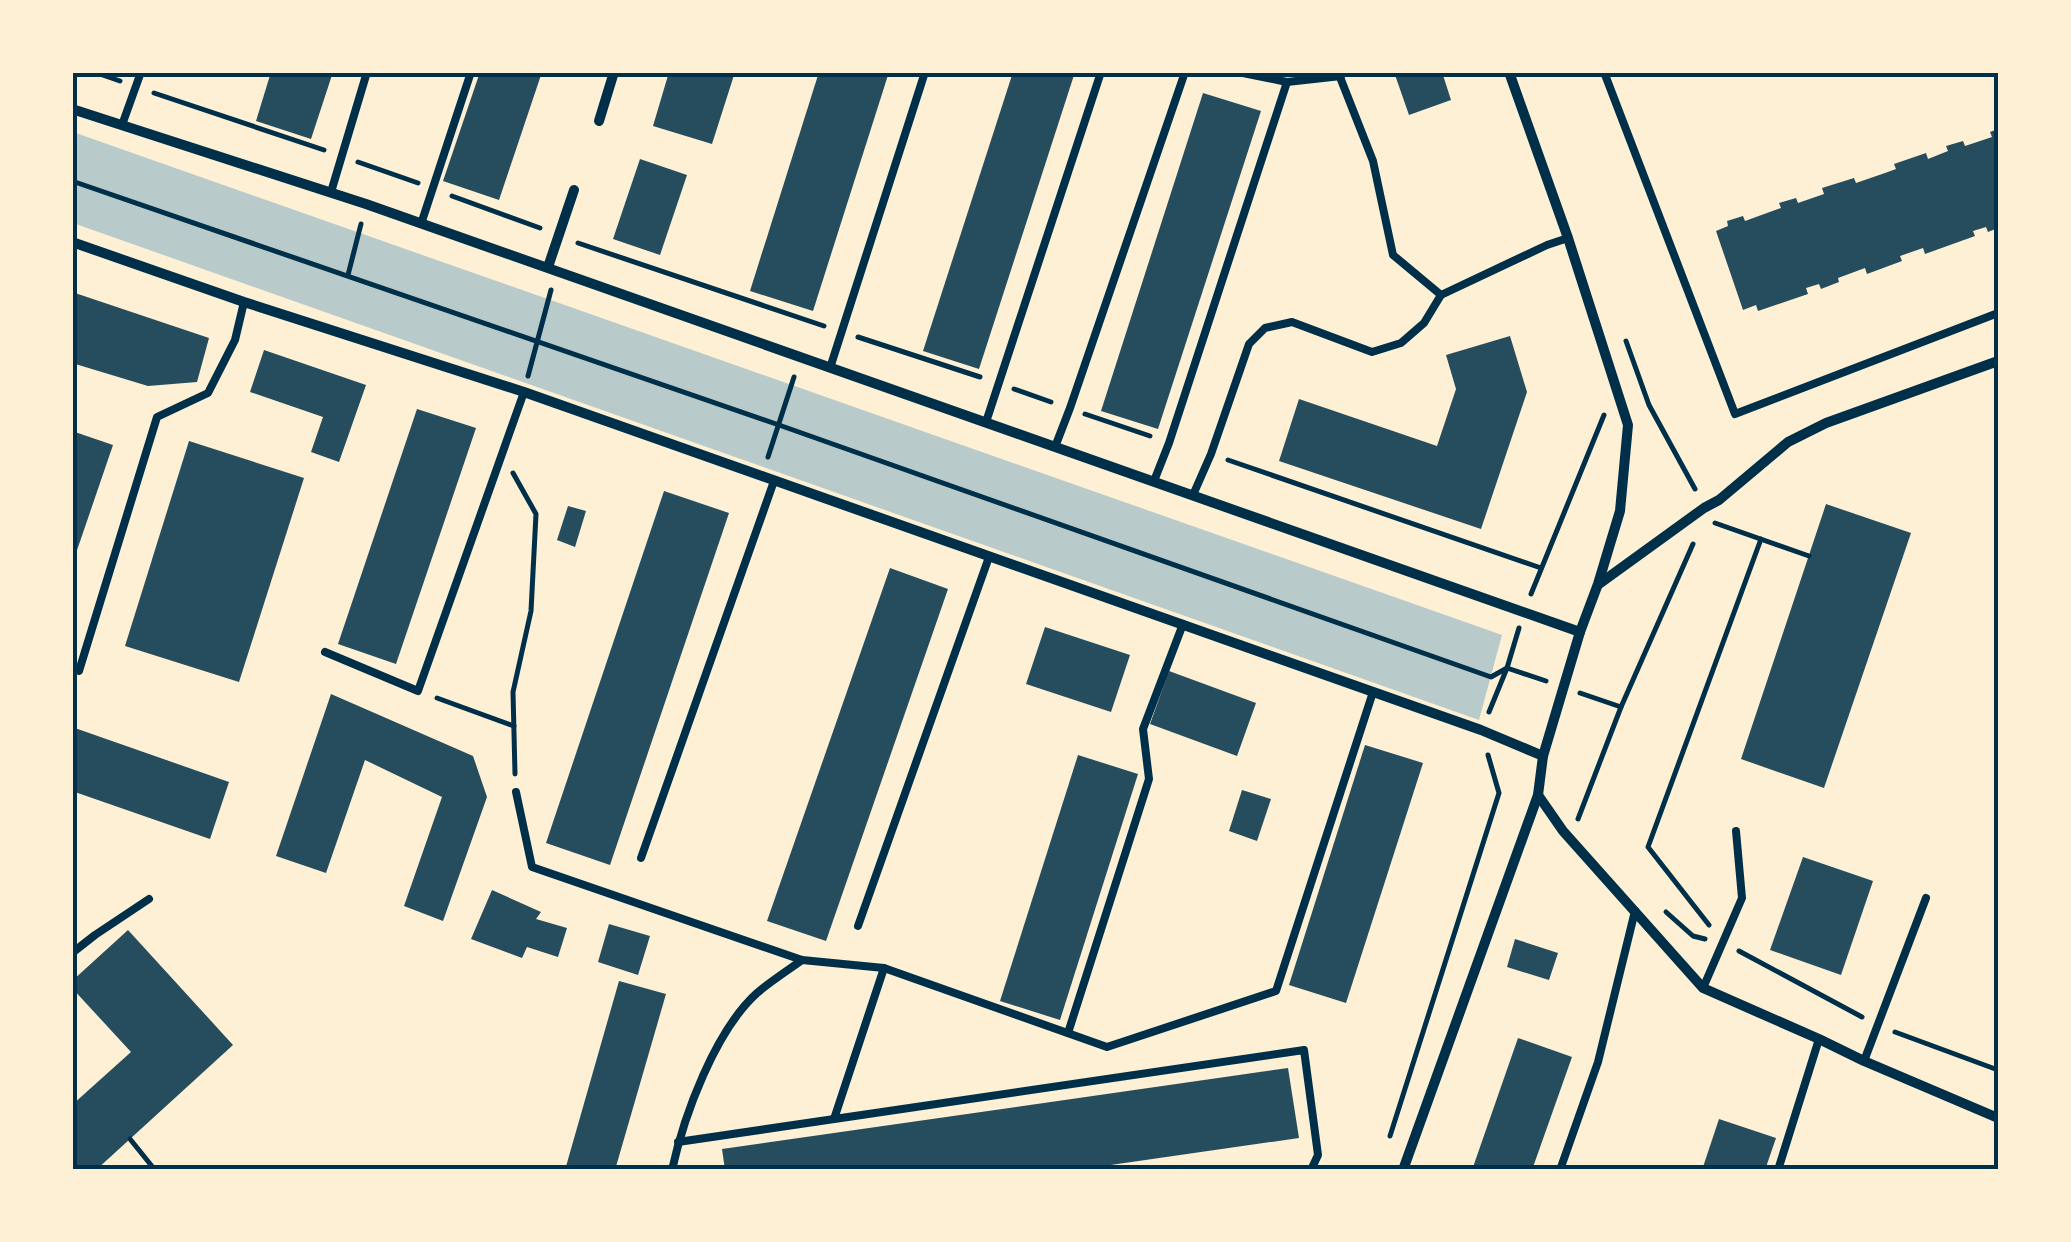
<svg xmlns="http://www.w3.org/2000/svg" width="2071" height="1242" font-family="'Open Sans',sans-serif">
  <rect width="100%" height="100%" fill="#fdf0d5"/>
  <path fill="#b9caca" d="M73,132L1502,635L1479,720L73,223Z"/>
  <g fill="#264d5e">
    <path d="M271,72H333L311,139L256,121Z"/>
    <path d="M480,72H542L499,200L443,181Z"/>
    <path d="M669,72H735L712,144L653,126Z"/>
    <path d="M819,72H889L813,311L750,291Z"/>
    <path d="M1013,72H1075L979,369L923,351Z"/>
    <path d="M1394,72H1442L1451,100L1409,115Z"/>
    <path d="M1203,93L1261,111L1158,429L1101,411Z"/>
    <path d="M1998,129V228L1988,232L1986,227L1973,231L1975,236L1925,254L1923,248L1900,256L1902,261L1867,274L1865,268L1838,278L1839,282L1821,289L1819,284L1806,288L1808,294L1758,311L1756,305L1743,310L1716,231L1728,226L1727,221L1743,216L1745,221L1781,208L1779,203L1796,198L1798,203L1824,194L1822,188L1854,178L1856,183L1885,173L1896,169L1894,164L1926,153L1928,159L1948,151L1946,146L1963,141L1965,146L1992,137L1990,132Z"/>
    <path d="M640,159L687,175L660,255L613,239Z"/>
    <path d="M72,292L209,338L197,382L148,386L72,363Z"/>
    <path d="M1510,336L1527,392L1481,529L1279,461L1299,399L1437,446L1456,389L1446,355Z"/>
    <path d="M264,350L366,385L339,462L311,452L323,417L250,392Z"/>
    <path d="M417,409L476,428L396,664L338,644Z"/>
    <path d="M72,431L113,445L73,562H72Z"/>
    <path d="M189,441L304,478L239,682L125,646Z"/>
    <path d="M664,491L729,513L610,865L546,843Z"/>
    <path d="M1826,504L1911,533L1824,788L1741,759Z"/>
    <path d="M568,506L586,511L575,547L557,540Z"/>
    <path d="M890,568L948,589L826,941L767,921Z"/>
    <path d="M1045,627L1130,655L1111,712L1026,684Z"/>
    <path d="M1169,671L1256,703L1237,756L1150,724Z"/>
    <path d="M331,694L473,756L487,797L443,921L404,906L442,797L365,760L326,873L276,856Z"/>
    <path d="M72,727L229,782L210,839L72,791Z"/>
    <path d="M1365,745L1423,763L1346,1003L1289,985Z"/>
    <path d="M1078,755L1138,774L1060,1020L1000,1001Z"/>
    <path d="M1242,790L1271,799L1257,841L1229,831Z"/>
    <path d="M1803,857L1873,881L1841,975L1770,950Z"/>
    <path d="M492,890L541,912L536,919L567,928L558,957L527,947L522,958L471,939Z"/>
    <path d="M609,924L650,936L638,975L598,962Z"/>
    <path d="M128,930L233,1045L96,1170H72V1105L131,1052L72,988V981Z"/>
    <path d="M1515,939L1558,953L1549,980L1507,967Z"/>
    <path d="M619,981L666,994L615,1170H565Z"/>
    <path d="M1518,1038L1572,1057L1532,1170H1472Z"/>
    <path d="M1288,1068L1299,1138L1076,1170H725L722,1149Z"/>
    <path d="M1719,1119L1776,1138L1765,1170H1702Z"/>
  </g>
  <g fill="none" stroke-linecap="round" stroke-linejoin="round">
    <g stroke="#003049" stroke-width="5">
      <path d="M94,72L120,81"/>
      <path d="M154,93L324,150"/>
      <path d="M358,162L418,183"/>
      <path d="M72,181L779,425L1491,677L1507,668L1546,681"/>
      <path d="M452,196L540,228"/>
      <path d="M578,243L824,326"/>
      <path d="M348,275L361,224"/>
      <path d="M858,337L980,377"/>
      <path d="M1626,341L1649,405L1695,489"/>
      <path d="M528,376L551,290"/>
      <path d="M1014,389L1051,402"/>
      <path d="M1085,414L1150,436"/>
      <path d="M768,457L794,377"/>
      <path d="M1228,460L1541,568"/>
      <path d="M513,473L536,514L531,611L513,692L515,774"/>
      <path d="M1715,523L1809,556"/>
      <path d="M1531,594L1604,415"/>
      <path d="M1580,693L1621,707"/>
      <path d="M437,698L514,726"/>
      <path d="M1489,712L1507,668L1519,628"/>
      <path d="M1578,819L1621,707L1693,544"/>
      <path d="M1666,912L1693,936L1705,939"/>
      <path d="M1709,925L1648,847L1761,539"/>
      <path d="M1739,951L1862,1017"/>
      <path d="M1895,1032L1998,1070"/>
      <path d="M1390,1136L1499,793L1488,755"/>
      <path d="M130,1139L155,1170"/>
    </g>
    <g stroke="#003049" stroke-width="8">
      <path d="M1238,72L1287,82L1341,76"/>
      <path d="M1338,72L1373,161L1393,255L1441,295"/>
      <path d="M1604,72L1735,414L1998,313"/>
      <path d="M122,125L141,72"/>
      <path d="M331,192L367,72"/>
      <path d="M421,224L471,72"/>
      <path d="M830,368L925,72"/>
      <path d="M986,422L1101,72"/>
      <path d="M1055,447L1070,408L1185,72"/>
      <path d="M1154,481L1169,443L1287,82"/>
      <path d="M1193,495L1211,454L1249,344L1265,328L1292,322L1372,352L1401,343L1424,323L1441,295L1547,245L1568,238"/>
      <path d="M325,652L418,691L524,392"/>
      <path d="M72,669L79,671L157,417L208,393L235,340L244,302"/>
      <path d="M516,792L532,867L802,960L884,968L1107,1047L1276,991L1373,692"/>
      <path d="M641,858L774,481"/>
      <path d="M858,926L989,557"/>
      <path d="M72,953L95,935L149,899"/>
      <path d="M1703,988L1742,898L1736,831"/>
      <path d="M1068,1033L1149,779L1143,729L1183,624"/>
      <path d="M1864,1061L1926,898"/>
      <path d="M834,1119L884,968"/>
      <path d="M678,1142L1304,1050L1318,1155L1311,1170"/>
      <path d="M672,1170C684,1115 715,1031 757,993C771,981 787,971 802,960"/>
      <path d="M1560,1170L1598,1062L1635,911"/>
      <path d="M1778,1170L1819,1039"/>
    </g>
    <g stroke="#003049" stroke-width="10">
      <path d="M72,109L366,204L1580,632"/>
      <path d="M599,121L614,72"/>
      <path d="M72,242L244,302L524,392L1481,730L1543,756"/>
      <path d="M548,267L574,190"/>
      <path d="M1599,584L1704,508L1719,500L1788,442L1826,423L1998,361"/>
      <path d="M1538,795L1563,831L1703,988L1819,1039L1864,1061L1998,1118"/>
      <path d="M1403,1170L1538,795L1543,756L1580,632L1598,584L1620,511L1628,425L1568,238L1509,72"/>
    </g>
  </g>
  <rect width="2071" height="1242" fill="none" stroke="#fdf0d5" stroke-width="150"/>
  <rect x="75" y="75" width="1921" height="1092" fill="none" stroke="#003049" stroke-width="4"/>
</svg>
